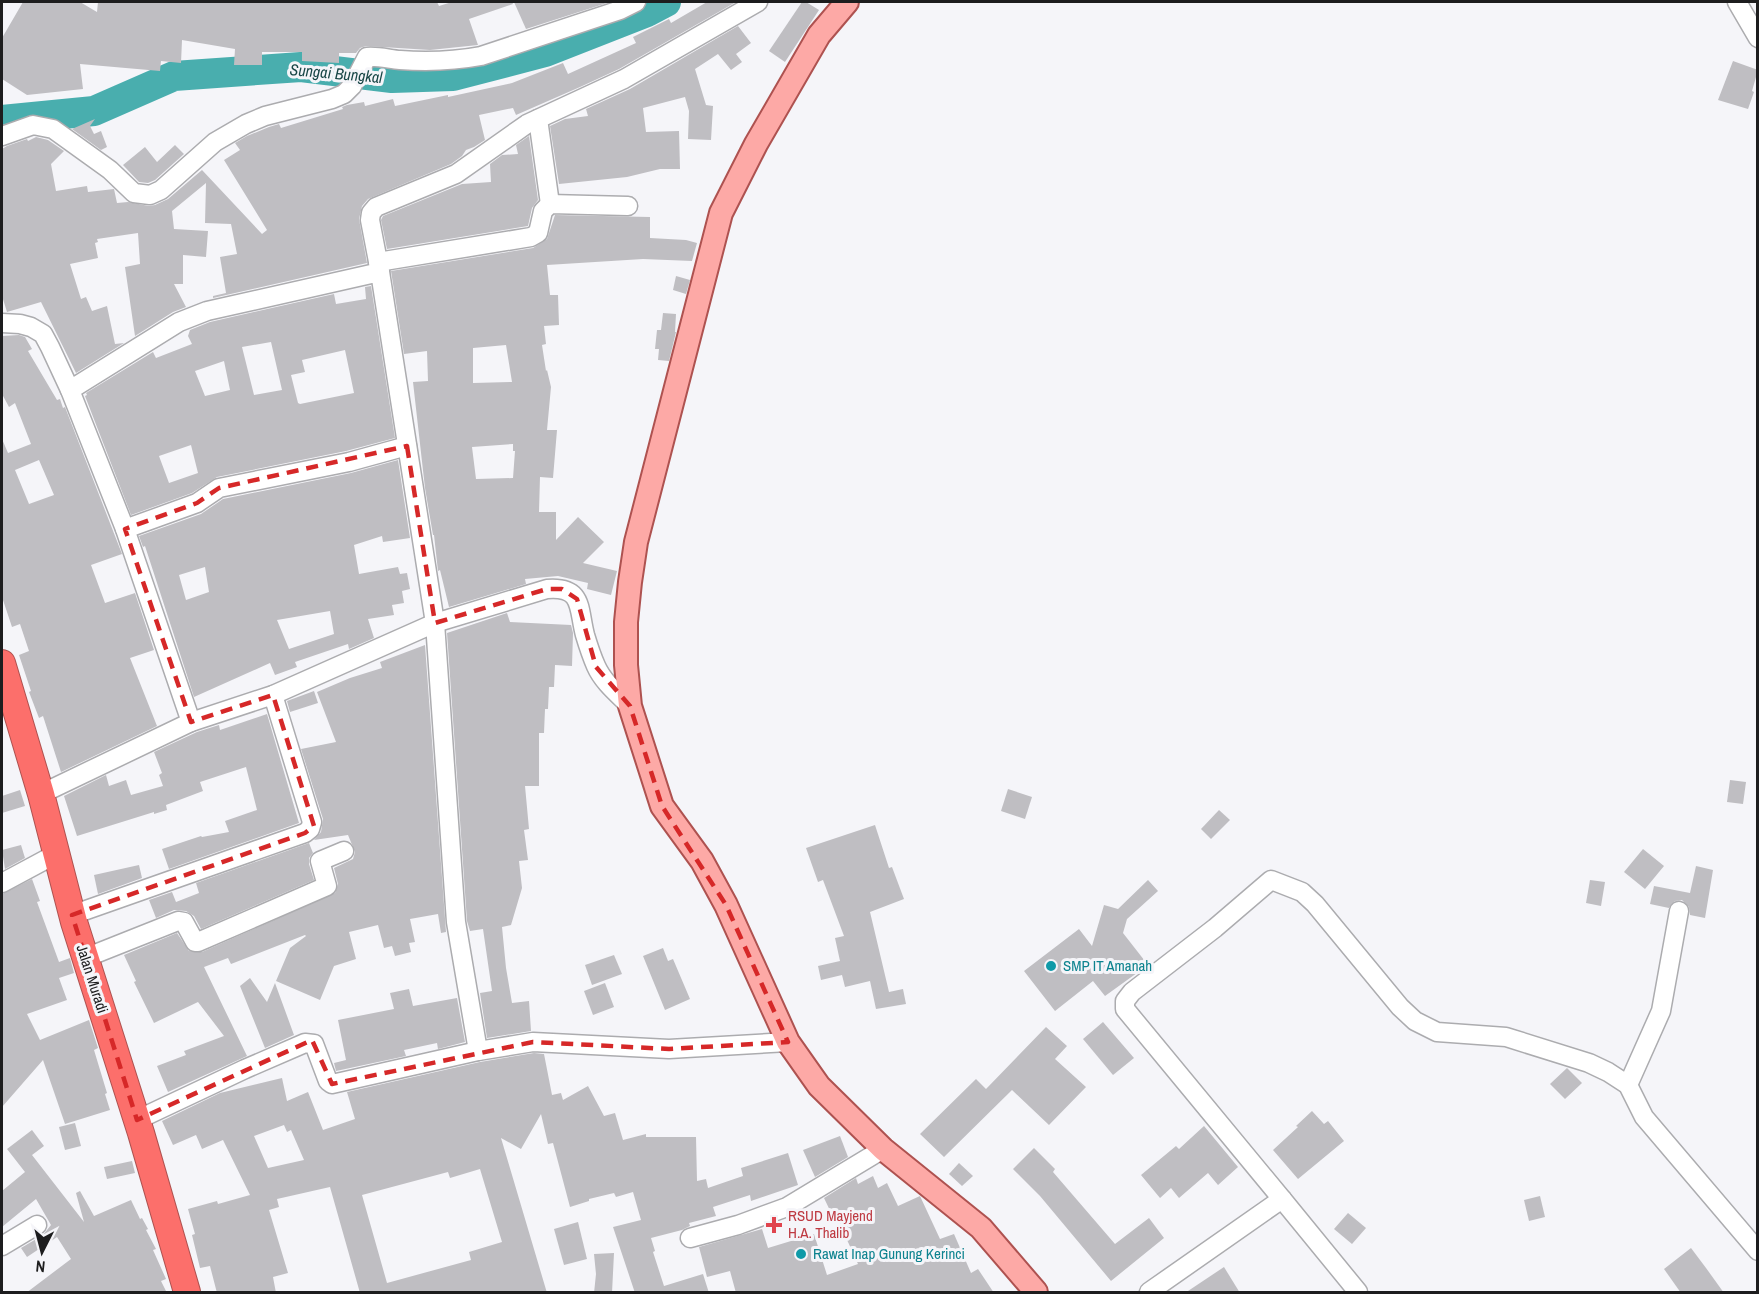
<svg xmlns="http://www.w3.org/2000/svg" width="1759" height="1294" font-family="'Archivo Narrow',sans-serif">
  <rect width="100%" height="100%" fill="#f5f5f9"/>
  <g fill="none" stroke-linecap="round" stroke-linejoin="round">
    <path stroke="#49aeae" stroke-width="30" d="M2,120L94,111L174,76L301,67L392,78L453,76L545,52L647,12L666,2"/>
  </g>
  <g fill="#bfbec2" fill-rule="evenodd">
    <path d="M23,2H80L97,12L98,2H437L439,6L452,2H512L513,4L469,19L478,45L430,50L366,46L360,48L356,53H339V63L302,61V52H262V65H234L235,49L182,40L181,63L161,61L160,71L80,64L83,89L27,95L2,79V38Z"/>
    <path d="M514,2H610L526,29Z"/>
    <path d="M707,2H736L619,69L580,87L516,115L513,108L479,115L485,140L474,147L466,150L462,156L451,164L368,199L362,206L359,219L367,263L213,298V296L226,293L220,257L237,254L231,224L205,223L206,183L172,211L174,229L208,231L206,257L183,255V284H174L186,307L173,312L135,336L125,267L140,264L138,233L97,239L98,242L95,243L98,258L70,264L81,299L86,297L92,311L107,306L115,344L124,343L76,373L41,302L7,312L2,296V149L7,146L27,139L28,141L36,137L48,140L64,151L51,164L56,191L87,186L88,192L114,189L117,203L128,202L149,206L155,205L168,199L202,170L262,234L267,230L224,160L240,150L235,143L247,136L269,127L279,124L281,128L343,109L342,107L347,105L364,102L365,106L393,99L395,106L448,95V97L512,83L563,63L568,74L636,43L633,37L669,19L671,23Z"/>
    <path d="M802,2H806L819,10L785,62L769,51Z"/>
    <path d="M738,26L751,43L736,54L742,62L731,70L718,54L695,69L706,105L713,106L711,140L688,139L689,111L685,97L643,108L646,132L679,131L680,169H660L627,177L559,184L550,126L565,119L588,116L586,109L630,89Z"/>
    <path d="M1733,61L1758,70L1752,91L1754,92L1748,109L1718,100Z"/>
    <path d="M95,119L90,126L94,134L101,131L107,147L101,150L72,129Z"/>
    <path d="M529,136L538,200L532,208L528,226L387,249L381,220L383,216L462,184L491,182L490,164L502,155L518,154L516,145Z"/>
    <path d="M175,145L184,154L155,180L148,183L139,182L123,165L145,147L157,162Z"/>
    <path d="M555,215L650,217V238L686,240L697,243L692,261L643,259L547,265L550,295H558L559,325L544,326L546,344L542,345L546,371L547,370L551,387L547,430H557L553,478L540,477L539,512H556V540L578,517L604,542L583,563L617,571L611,595L587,589L588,583L558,576L525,579L526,584L449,607L440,570L438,571L434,535H433L425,488L413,382L428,381L427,351L404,354L391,271L533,248L547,239ZM506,345L512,382L473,383V348ZM513,444V451H515L513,478L476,479L472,447Z"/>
    <path d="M676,276L690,280L686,294L673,290Z"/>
    <path d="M371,286L395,438L346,451L217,477L192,493L131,515L85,396L87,395L86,393L153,352L156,358L192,344L188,336L190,330L210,322L334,294L336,304L366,299L365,287ZM271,342L282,390L254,395L242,347ZM345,350L354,393L300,404L298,403L291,375L305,372L302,360ZM224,361L230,390L205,396L195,371ZM191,445L198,473L169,483L159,456Z"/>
    <path d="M663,313L676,314L675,332H676L669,361L658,360L659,349H655L657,330H661Z"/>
    <path d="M19,335L25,337L32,349L28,351L57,400L60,399L63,408L65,407L122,554L91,565L105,603L135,593L154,650L130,658L157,726L61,772L43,716L39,718L29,692L31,691L19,655L29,651L20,624L12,627L2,597V439L8,453L31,444L15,403L9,407L2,394V336ZM39,460L54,495L29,504L15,470Z"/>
    <path d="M398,460L410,538L383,542L382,536L354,545L359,574L398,567L400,574L407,573L410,589L402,591L404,603L392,605L394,615L368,619L374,638L349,649L348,644L295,662L297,667L275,675L270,663L194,697L145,546L143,547L139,536L201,514L223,499L351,473ZM205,567L209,592L186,600L179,575ZM330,611L334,634L289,649L277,620Z"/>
    <path d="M507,613L510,622L571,625L573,633L572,666L555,665L554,687H549L548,709H545L544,733H539V786H525L529,829L524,830L528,860L519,861L522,888L511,925L502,927L506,968L512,1003L529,1001L531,1031L487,1038L480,993L492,991L483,929L470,931L467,921L447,633Z"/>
    <path d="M425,645L446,932L441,933L438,914L410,919L415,942L409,943L411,952L395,956L392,946L384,948L378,925L349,932L356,959L334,966L320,1000L276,981L290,948L306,936L305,935L231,964L228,958L204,967L247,1056L168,1092L157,1066L186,1055L184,1051L224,1036L198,1002L154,1023L134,982L136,981L124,955L177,933L189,951L202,952L335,893L338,884L334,868L353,859L355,852L348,835L314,840L321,832L323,819L301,749L336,742L317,692L350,678L382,668L380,662Z"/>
    <path d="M314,691L318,703L290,712L287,701Z"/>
    <path d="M267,714L299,823L169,869L162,849L201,836L202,837L229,832L225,821L257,810L246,767L200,782L203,791L166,805L167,810L154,814V812L77,836L64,796L106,775L109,786L126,780L131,795L163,786L159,775L162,773L154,752L197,732L219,725L220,730Z"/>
    <path d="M1730,780L1746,782L1743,804L1727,802Z"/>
    <path d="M1008,789L1032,797L1025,819L1001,811Z"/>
    <path d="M20,790L25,806L2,813V796Z"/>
    <path d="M1219,810L1230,820L1211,839L1201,829Z"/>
    <path d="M875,825L889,868L892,867L904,899L870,912L889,992L903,989L906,1004L876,1009L870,981L845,987L842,975L821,980L818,966L840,961L835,938L844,936L823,880L818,882L806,848Z"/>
    <path d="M309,843L313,853L309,858V864L314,880L201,929L194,916L186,911L174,910L156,918L149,900L172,892L176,902L199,893L196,883Z"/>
    <path d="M21,845L25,858L5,869L2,850Z"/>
    <path d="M1643,849L1664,866L1645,889L1624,872Z"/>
    <path d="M139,865L142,878L98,894L94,875Z"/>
    <path d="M1696,866L1713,870L1705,918L1690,915L1689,907L1682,900L1675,901L1669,908L1650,904L1654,886L1690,893Z"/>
    <path d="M32,879L40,901L37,902L59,962L70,958L74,973L59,978L67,1000L27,1014L40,1040L89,1020L98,1048L94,1050L107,1093L105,1094L110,1110L65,1124L43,1060L2,1107V894Z"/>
    <path d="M1148,880L1158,891L1127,919L1123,933L1148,965L1105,996L1093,981L1055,1011L1024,971L1079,929L1092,946L1104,905L1118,909Z"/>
    <path d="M1590,880L1605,882L1601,906L1586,903Z"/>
    <path d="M663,948L668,961L673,959L690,999L665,1010L643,956Z"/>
    <path d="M614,955L622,974L592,985L585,965Z"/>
    <path d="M250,978L267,1002L275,983L294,1035L265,1048L240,986Z"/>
    <path d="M605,983L614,1007L593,1015L584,991Z"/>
    <path d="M409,989L413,1006L457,998L465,1042L438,1049L437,1043L404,1050L406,1056L336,1071L334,1063L346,1060L338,1020L394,1009L390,993Z"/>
    <path d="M1103,1022L1134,1058L1113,1075L1083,1039Z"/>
    <path d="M1046,1027L1067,1046L1055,1059L1086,1087L1049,1125L1012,1090L944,1157L920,1134L976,1079L986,1089Z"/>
    <path d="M534,1053L544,1054L552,1095L561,1093L563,1100L588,1086L604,1116L615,1113L623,1140L646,1134V1137H696L697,1181L706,1179L708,1188L743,1176L741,1168L788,1153L798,1185L751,1201L750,1195L713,1207L716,1216L689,1223L690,1226L682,1230L651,1238L655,1251L653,1252L664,1286L703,1274L709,1293H635L613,1227L641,1220L633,1192L616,1197L614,1193L589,1199V1201L570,1207L553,1143L548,1144L541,1114L521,1149L501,1138L547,1293H360L330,1187L277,1199L279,1207L269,1210L288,1273L273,1277L276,1293H217L210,1266L200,1268L192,1235L195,1234L188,1209L217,1201L218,1204L250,1195L223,1140L202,1149L196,1135L173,1145L162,1121L220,1093L282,1078L287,1101L308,1092L323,1130L355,1119L347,1092L480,1062ZM284,1125L287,1132L291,1130L304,1160L268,1168L254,1136ZM480,1169L502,1242L469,1252L471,1260L387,1283L362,1195L448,1172L450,1178Z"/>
    <path d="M1567,1068L1582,1083L1565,1099L1550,1084Z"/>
    <path d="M1312,1111L1324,1124L1328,1121L1344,1141L1298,1179L1273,1150L1298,1127L1296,1126Z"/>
    <path d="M75,1123L81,1146L65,1150L59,1127Z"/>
    <path d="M1204,1126L1238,1167L1218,1185L1208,1173L1179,1198L1171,1188L1160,1198L1141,1175L1176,1146L1179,1149Z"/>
    <path d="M32,1130L44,1146L32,1155L84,1222L76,1193L80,1191L94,1216L131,1200L140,1219L142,1218L148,1229L146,1230L156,1249L153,1250L166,1279L161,1281L167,1293H26L71,1259L57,1237L27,1257L21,1248L43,1235L51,1225L36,1199L2,1227V1191L25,1172L7,1149Z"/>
    <path d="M840,1136L848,1157L815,1177L803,1150Z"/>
    <path d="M1034,1148L1055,1169L1053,1172L1115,1244L1149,1218L1164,1238L1111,1281L1040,1196L1013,1169Z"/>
    <path d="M132,1161L135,1173L107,1179L104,1167Z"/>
    <path d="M959,1163L973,1176L962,1186L949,1174Z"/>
    <path d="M873,1176L878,1188L887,1183L898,1206L920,1196L940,1239L954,1234L971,1273L978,1269L994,1293H736L730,1271L707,1277L699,1247L762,1229L768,1248L814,1234L827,1275L858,1264L838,1220L835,1221L824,1198L856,1178L858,1184Z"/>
    <path d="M1540,1196L1545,1217L1529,1221L1524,1200Z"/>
    <path d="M1348,1213L1366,1228L1352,1244L1334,1229Z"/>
    <path d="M578,1222L587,1259L564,1265L554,1229Z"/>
    <path d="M1691,1248L1706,1268L1724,1293H1681L1664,1269Z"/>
    <path d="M614,1253L612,1293H594L596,1274L594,1254Z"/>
    <path d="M1224,1267L1240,1293H1185Z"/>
  </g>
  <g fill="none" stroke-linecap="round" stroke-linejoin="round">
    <defs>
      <g id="minor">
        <path d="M1737,2L1758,38"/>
        <path d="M538,119L550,204"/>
        <path d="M2,136L33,125L53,129L110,170L134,193L150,195L161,190L215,142L246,124L265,116L332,99L344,94L352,86L367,57C378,56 389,59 400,60C427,62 454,61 481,56L620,10L636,2"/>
        <path d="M378,262L531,237L538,233L543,211L550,204L628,206"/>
        <path d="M380,272L370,220L371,213L376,207L456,174L527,124L624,79L758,2"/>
        <path d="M2,323L20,324L31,327L43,334L50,347L70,390L125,529L191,722"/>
        <path d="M70,390L179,322L207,311L380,272L435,623L456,922L478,1051"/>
        <path d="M125,529L197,503L219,488L349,462L407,446"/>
        <path d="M41,794L191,722L273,695L435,623L547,589C584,586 578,609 585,635C588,645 592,657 596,666C603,682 618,694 630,706"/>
        <path d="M2,883L56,854"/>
        <path d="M72,915L305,833L310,829L312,822L273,695"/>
        <path d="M85,958L178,921L184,922L195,942H198L327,886L320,861L344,851"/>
        <path d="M1628,1085L1661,1011L1679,911"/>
        <path d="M137,1120L245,1069L305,1043L314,1044L328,1081L332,1084L478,1051L533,1042L669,1049L788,1042"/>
        <path d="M1282,1199L1358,1292"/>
        <path d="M690,1238L738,1225L787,1207L883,1149"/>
        <path d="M2,1246L37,1225"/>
        <path d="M1149,1292L1282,1199L1125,1009V1001L1132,992L1215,928L1271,880L1302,892L1315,904L1400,1007L1415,1021L1437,1032L1506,1037L1589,1063L1608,1072L1628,1085L1644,1117L1758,1251"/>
      </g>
      <path id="major" d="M847,2L819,35L756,144L721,213L636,542L630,582L626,622V665L630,706L662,806L702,861L726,905L788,1042L819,1086L883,1149L981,1228L1036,1292"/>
      <path id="highway" d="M2,663L41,794L74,922L141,1133L187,1292"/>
    </defs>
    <use href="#minor" stroke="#acacaf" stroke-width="21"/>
    <use href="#major" stroke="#ae5250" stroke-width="26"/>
    <use href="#highway" stroke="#ae5250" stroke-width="28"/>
    <use href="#minor" stroke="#fff" stroke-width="18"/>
    <use href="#major" stroke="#fda9a6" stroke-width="22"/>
    <use href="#highway" stroke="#fc6f6b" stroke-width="26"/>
  </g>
  <path fill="none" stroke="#d62828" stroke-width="4.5" stroke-dasharray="12 8" stroke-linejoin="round" d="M407,446L435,623L547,589H562L577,599L596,667L630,706L662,806L726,905L788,1042L669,1049L533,1042L332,1084L312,1040L137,1120L72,915L305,833L314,826L273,695L191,722L125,529L197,503L219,488Z"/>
  <g fill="#0f9aa8" stroke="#f5f5f9" stroke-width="2">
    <circle cx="1051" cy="966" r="6"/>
    <circle cx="801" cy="1254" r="6"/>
  </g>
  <path fill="#e0444e" stroke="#f5f5f9" stroke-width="2" d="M771 1216h6v6h6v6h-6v6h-6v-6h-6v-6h6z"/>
  <g text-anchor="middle" stroke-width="6" stroke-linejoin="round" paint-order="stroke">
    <g font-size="15" fill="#0d838f" stroke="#f5f5f9" text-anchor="start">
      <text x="1063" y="971">SMP IT Amanah</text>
      <text x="813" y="1259">Rawat Inap Gunung Kerinci</text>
    </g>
    <g font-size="15" fill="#1d1d1e" stroke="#f5f5f9">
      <text transform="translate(92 979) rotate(72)" y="5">Jalan Muradi</text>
    </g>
    <g font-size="15" fill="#be3a42" stroke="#f5f5f9" text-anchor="start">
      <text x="788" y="1221">RSUD Mayjend<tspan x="788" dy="17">H.A. Thalib</tspan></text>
    </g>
    <g font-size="16" font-style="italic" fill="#184646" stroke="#f5f5f9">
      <text transform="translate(336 73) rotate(5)" y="6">Sungai Bungkal</text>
    </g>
  </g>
  <rect width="1759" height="1294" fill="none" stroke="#1d1d1e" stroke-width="6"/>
  <g transform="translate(42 1252) rotate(186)" stroke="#f5f5f9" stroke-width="4.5" paint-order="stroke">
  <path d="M0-4.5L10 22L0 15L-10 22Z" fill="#1d1d1e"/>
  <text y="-9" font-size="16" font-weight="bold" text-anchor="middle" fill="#1d1d1e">N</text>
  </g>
</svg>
